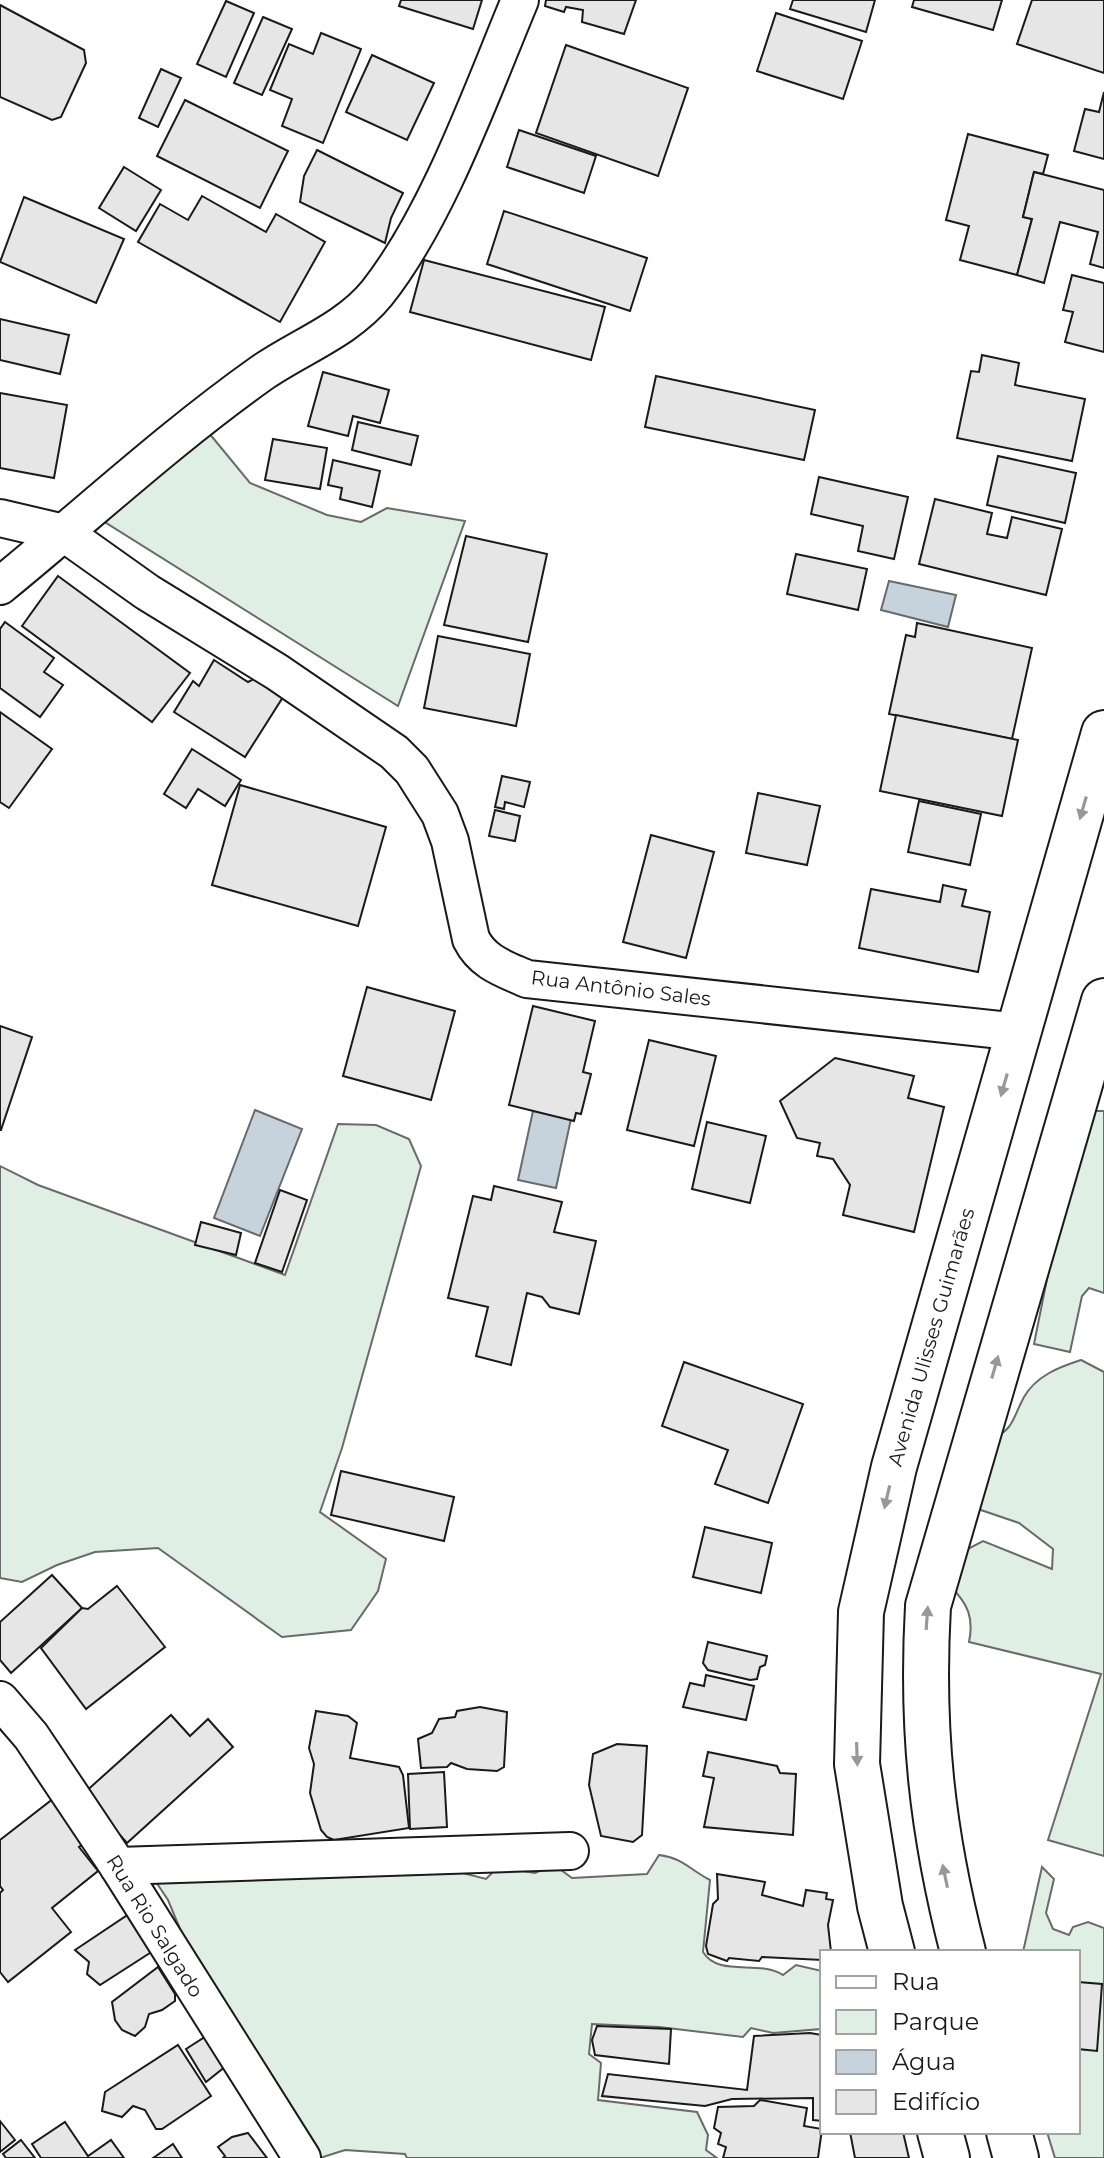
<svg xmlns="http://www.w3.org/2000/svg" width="1104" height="2158" font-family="Montserrat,sans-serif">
  <rect width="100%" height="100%" fill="#fff"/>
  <g fill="#e0efe3" stroke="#6a6a6a" stroke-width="2">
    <path d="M204,427L250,483L327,515L361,522L387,508L465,521L398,706L100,519Z"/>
    <path d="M1093,1111H1104V1293L1089,1288L1082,1296L1070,1352L1034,1344L1075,1139Z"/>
    <path d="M338,1124L376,1125L409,1139L421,1166L342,1448L320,1512L386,1559L378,1591L351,1630L282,1637L158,1548L95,1552L57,1565L22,1582L0,1578V1166L38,1185L285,1275Z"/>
    <path d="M1081,1360L1104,1372V1856L1048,1840L1101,1674L969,1642C974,1618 968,1604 951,1587L960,1553L983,1541L1052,1569L1053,1549L1019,1523L975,1508L991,1440C1015,1428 1012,1419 1024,1397C1036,1376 1059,1367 1081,1360Z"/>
    <path d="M659,1855C683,1858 689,1869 710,1880L703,1952C719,1978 759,1959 783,1975L796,1965L822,1971L821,2029L773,2033L751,2028L743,2037L659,2027L592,2024L589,2054L601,2063L598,2100L697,2112L708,2135L706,2150L717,2158H407L405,2154L345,2150L320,2158L183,1936L168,1900L152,1876L427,1864L486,1879L498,1867L535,1873L554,1865L572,1878L647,1874Z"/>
    <path d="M1042,1867L1054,1879L1046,1913L1053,1929L1069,1935L1073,1927L1088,1922L1104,1928V2158H1055L1047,2132H1078V1952H1023Z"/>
  </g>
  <g fill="#c6d2dc" stroke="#6a6a6a" stroke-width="2">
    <path d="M889,581L956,595L948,627L881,610Z"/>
    <path d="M255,1110L302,1129L260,1236L214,1218Z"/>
    <path d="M533,1111L571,1119L556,1188L518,1180Z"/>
  </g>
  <g fill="#e6e6e6" stroke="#1a1a1a" stroke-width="2">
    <path d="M401,0H482L473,29L399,6Z"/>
    <path d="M546,0H636L624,34L582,22L583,10L566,7L564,12L545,6Z"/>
    <path d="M793,0H875L866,32L790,9Z"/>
    <path d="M914,0H1002L993,30L912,7Z"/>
    <path d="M1032,0H1104V73L1017,44Z"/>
    <path d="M226,1L254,13L226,77L197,64Z"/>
    <path d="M0,5L84,50L86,63L61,117L52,120L0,97Z"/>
    <path d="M776,13L862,41L843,99L757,71Z"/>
    <path d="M263,17L292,29L262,95L234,83Z"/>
    <path d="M321,33L361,49L323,143L282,126L292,99L270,90L289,44L313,54Z"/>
    <path d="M566,45L688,88L658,176L536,133Z"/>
    <path d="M372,55L434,83L407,140L346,112Z"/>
    <path d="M161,69L181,78L158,127L139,118Z"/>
    <path d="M1104,92V159L1074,151L1085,109L1099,112Z"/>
    <path d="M185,100L288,151L260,208L157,156Z"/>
    <path d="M519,130L596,156L584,193L507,167Z"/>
    <path d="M968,134L1048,155L1043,174L1034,172L1023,217L1032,219L1017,275L960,260L969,226L946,220Z"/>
    <path d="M317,150L403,193L391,218L385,243L300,202L304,176Z"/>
    <path d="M124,167L161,190L136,231L99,208Z"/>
    <path d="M1034,172L1104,190V268L1090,264L1098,232L1060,222L1044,283L1017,275L1032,219L1023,217Z"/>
    <path d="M202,196L266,232L276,214L325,242L280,322L138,242L160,204L188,220Z"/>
    <path d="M24,197L124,239L96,303L0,262Z"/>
    <path d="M504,211L647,258L630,311L487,264Z"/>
    <path d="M424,260L605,307L591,360L410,312Z"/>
    <path d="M1072,275L1104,283V352L1065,342L1073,312L1063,310Z"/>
    <path d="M0,319L69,335L60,374L0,360Z"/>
    <path d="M982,355L1019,363L1015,385L1085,399L1072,461L957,438L971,371L979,372Z"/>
    <path d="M323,372L389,390L380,423L353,416L348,436L308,426Z"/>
    <path d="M656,376L815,410L804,460L645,427Z"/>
    <path d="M0,393L67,405L54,478L0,468Z"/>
    <path d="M358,422L418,436L411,465L352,450Z"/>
    <path d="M273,439L327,448L320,489L265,480Z"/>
    <path d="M998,456L1076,473L1065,523L987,505Z"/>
    <path d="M333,460L380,471L372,507L340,499L342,488L328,485Z"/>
    <path d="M819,477L908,497L894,559L858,551L863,526L811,514Z"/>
    <path d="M935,499L992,513L987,534L1007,538L1012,517L1062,529L1046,595L919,564Z"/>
    <path d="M466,536L547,554L528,642L444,625Z"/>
    <path d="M796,554L867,569L858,610L787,594Z"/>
    <path d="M58,576L190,673L152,722L22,626Z"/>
    <path d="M5,622L54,658L44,672L63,685L40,717L0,688V629Z"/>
    <path d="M917,623L1032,648L1012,739L889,714L906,635L915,637Z"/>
    <path d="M438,636L530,654L516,726L424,708Z"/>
    <path d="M214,660L248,682L264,674L283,697L245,757L174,712L193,681L199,686Z"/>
    <path d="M0,712L52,749L9,808L0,802Z"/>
    <path d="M896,715L1018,740L1002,816L880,791Z"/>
    <path d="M192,749L241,780L225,806L198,789L186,808L164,794Z"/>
    <path d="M502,776L530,782L524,807L505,802L504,809L495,807Z"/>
    <path d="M240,785L386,827L358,926L212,885Z"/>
    <path d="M758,793L820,806L807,865L746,853Z"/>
    <path d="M919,801L981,814L970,865L908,852Z"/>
    <path d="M495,810L520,816L515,841L489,836Z"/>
    <path d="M651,835L714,852L686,958L623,942Z"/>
    <path d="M943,885L966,890L962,906L990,912L978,972L859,948L871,889L940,902Z"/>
    <path d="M367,987L455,1011L431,1100L343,1076Z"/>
    <path d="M533,1006L595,1021L583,1072L591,1074L581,1114L576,1113L574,1121L509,1105Z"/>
    <path d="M0,1026L32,1037L1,1130H0Z"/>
    <path d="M649,1040L716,1056L694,1146L627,1130Z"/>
    <path d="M835,1058L914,1076L908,1098L944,1107L914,1232L843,1215L850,1185L833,1159L817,1156L820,1143L797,1138L780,1101Z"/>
    <path d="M707,1122L766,1136L750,1203L692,1189Z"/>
    <path d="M494,1186L562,1202L554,1232L596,1241L579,1314L550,1307L542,1297L527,1293L511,1365L476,1356L488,1307L448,1298L473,1196L491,1200Z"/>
    <path d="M280,1190L307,1200L282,1272L255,1263Z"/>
    <path d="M201,1222L241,1233L236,1255L195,1245Z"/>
    <path d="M684,1362L803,1404L768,1503L715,1484L728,1450L662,1426Z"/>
    <path d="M341,1471L454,1497L444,1541L331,1515Z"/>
    <path d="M705,1527L772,1543L761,1593L693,1577Z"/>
    <path d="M52,1575L82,1608L11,1673L0,1660V1622Z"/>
    <path d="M117,1586L165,1647L86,1709L41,1648L82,1608L88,1609Z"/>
    <path d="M708,1642L767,1656L765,1665L760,1667L757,1679L750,1680L708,1670L703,1663Z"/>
    <path d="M706,1675L754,1686L746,1720L683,1707L690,1683L704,1686Z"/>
    <path d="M480,1707L507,1712L504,1767L497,1771L467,1769L451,1763L447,1767L421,1768L418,1739L432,1733L439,1719L455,1717L457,1711Z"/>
    <path d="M316,1711L348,1716L357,1723L350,1758L399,1767L403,1775L409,1828L334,1840L327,1837L321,1830L310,1793L314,1764L309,1748Z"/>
    <path d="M171,1715L190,1736L208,1719L233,1747L127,1843L83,1794Z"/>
    <path d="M617,1744L647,1746L642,1835L633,1842L601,1836L589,1785L593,1754Z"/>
    <path d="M708,1752L777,1766L780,1773L796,1774L793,1835L704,1827L714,1778L703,1776Z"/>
    <path d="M444,1772L447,1827L410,1829L408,1774Z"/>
    <path d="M58,1795L92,1838L79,1847L98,1871L52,1908L71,1932L8,1982L0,1972V1893L3,1890L0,1886V1840Z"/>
    <path d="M717,1874L765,1882L762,1895L803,1906L806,1890L827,1893L826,1899L833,1900L828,1925L831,1952H822V1960L762,1957L759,1961L729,1958L727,1961L708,1954L706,1946L713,1904L718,1899Z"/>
    <path d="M129,1914L153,1951L100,1985L87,1974L89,1962L75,1950Z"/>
    <path d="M158,1967L175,1994V2001L162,2010L149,2014L145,2027L135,2036L122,2030L115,2020L112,2002Z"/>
    <path d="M1078,1982L1102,1984L1097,2051L1078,2049Z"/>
    <path d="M597,2026L671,2029L669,2064L595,2055L592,2040Z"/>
    <path d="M810,2033L822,2035V2121L813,2120V2098L732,2099L705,2106L602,2096L608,2074L747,2090L754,2036Z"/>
    <path d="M208,2035L226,2066L206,2082L186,2049Z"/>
    <path d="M178,2045L211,2096L162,2129H156L145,2110L133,2106L122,2117L102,2111L105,2092Z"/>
    <path d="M760,2100L807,2108L804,2126L822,2129L818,2158H723L726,2147L718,2144L721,2133L714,2128L718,2107L754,2106Z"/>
    <path d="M0,2121L15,2140L0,2152Z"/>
    <path d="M65,2122L88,2156L111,2140L124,2158H41L32,2144Z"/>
    <path d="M850,2132H903L909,2158H855Z"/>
    <path d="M248,2133L267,2158H223L225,2156L218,2147L232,2137Z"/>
    <path d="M21,2140L35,2158H6L3,2154Z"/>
    <path d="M173,2144L182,2158H153L156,2156Z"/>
  </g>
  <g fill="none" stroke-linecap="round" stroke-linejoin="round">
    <defs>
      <g id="street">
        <path d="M0,518L64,533L147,592L277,672L394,752L412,770L440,814L450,841L471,939C483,963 505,969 527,979L1020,1032"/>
        <path d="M0,586C87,515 171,437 263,372C301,346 347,330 377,293C438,216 482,91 520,0"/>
        <path d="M0,1700L31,1736L118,1866L302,2158"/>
        <path d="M118,1866L570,1851"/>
      </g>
      <g id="primary">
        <path d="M892,1952L880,1906L857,1764L861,1612L894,1467L1104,733"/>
        <path d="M963,1952C932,1832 921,1730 928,1606L1104,1001"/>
        <path d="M940,2132L947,2158"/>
        <path d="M1009,2132L1016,2158"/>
      </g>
    </defs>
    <use href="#street" stroke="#1a1a1a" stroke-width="40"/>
    <use href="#primary" stroke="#1a1a1a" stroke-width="48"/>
    <use href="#street" stroke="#fff" stroke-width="36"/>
    <use href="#primary" stroke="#fff" stroke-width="44"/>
  </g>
  <defs><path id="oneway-solid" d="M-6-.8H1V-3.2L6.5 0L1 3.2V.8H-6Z" transform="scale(2)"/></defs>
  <g fill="#989898">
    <use href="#oneway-solid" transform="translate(1083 808) rotate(106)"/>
    <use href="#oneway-solid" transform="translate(1004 1085) rotate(106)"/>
    <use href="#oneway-solid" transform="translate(995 1367) rotate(-74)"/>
    <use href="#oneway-solid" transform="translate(887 1497) rotate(103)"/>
    <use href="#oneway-solid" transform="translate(927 1618) rotate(-86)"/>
    <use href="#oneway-solid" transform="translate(857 1754) rotate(88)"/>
    <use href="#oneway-solid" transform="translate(945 1876) rotate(-102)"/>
  </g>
  <g text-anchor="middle" stroke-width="6" stroke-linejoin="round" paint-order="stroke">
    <g font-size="20" fill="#1a1a1a" stroke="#fff">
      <text transform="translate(621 988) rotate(7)" y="7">Rua Antônio Sales</text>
      <text transform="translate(931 1337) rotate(-74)" y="7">Avenida Ulisses Guimarães</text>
      <text transform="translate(155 1926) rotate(58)" y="7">Rua Rio Salgado</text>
    </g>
  </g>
  <rect x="820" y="1950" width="260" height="184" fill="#ffffff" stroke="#a3a3a3" stroke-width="2"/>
  <rect x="836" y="1976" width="40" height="12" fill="#ffffff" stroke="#a3a3a3" stroke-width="2"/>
  <text x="892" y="1990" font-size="24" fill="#1a1a1a">Rua</text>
  <rect x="836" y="2010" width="40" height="24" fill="#e0efe3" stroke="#a3a3a3" stroke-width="2"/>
  <text x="892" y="2030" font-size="24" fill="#1a1a1a">Parque</text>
  <rect x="836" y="2050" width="40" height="24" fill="#c6d2dc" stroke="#a3a3a3" stroke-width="2"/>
  <text x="892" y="2070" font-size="24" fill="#1a1a1a">Água</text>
  <rect x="836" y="2090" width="40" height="24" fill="#e6e6e6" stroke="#a3a3a3" stroke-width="2"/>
  <text x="892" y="2110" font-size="24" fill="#1a1a1a">Edifício</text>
</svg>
